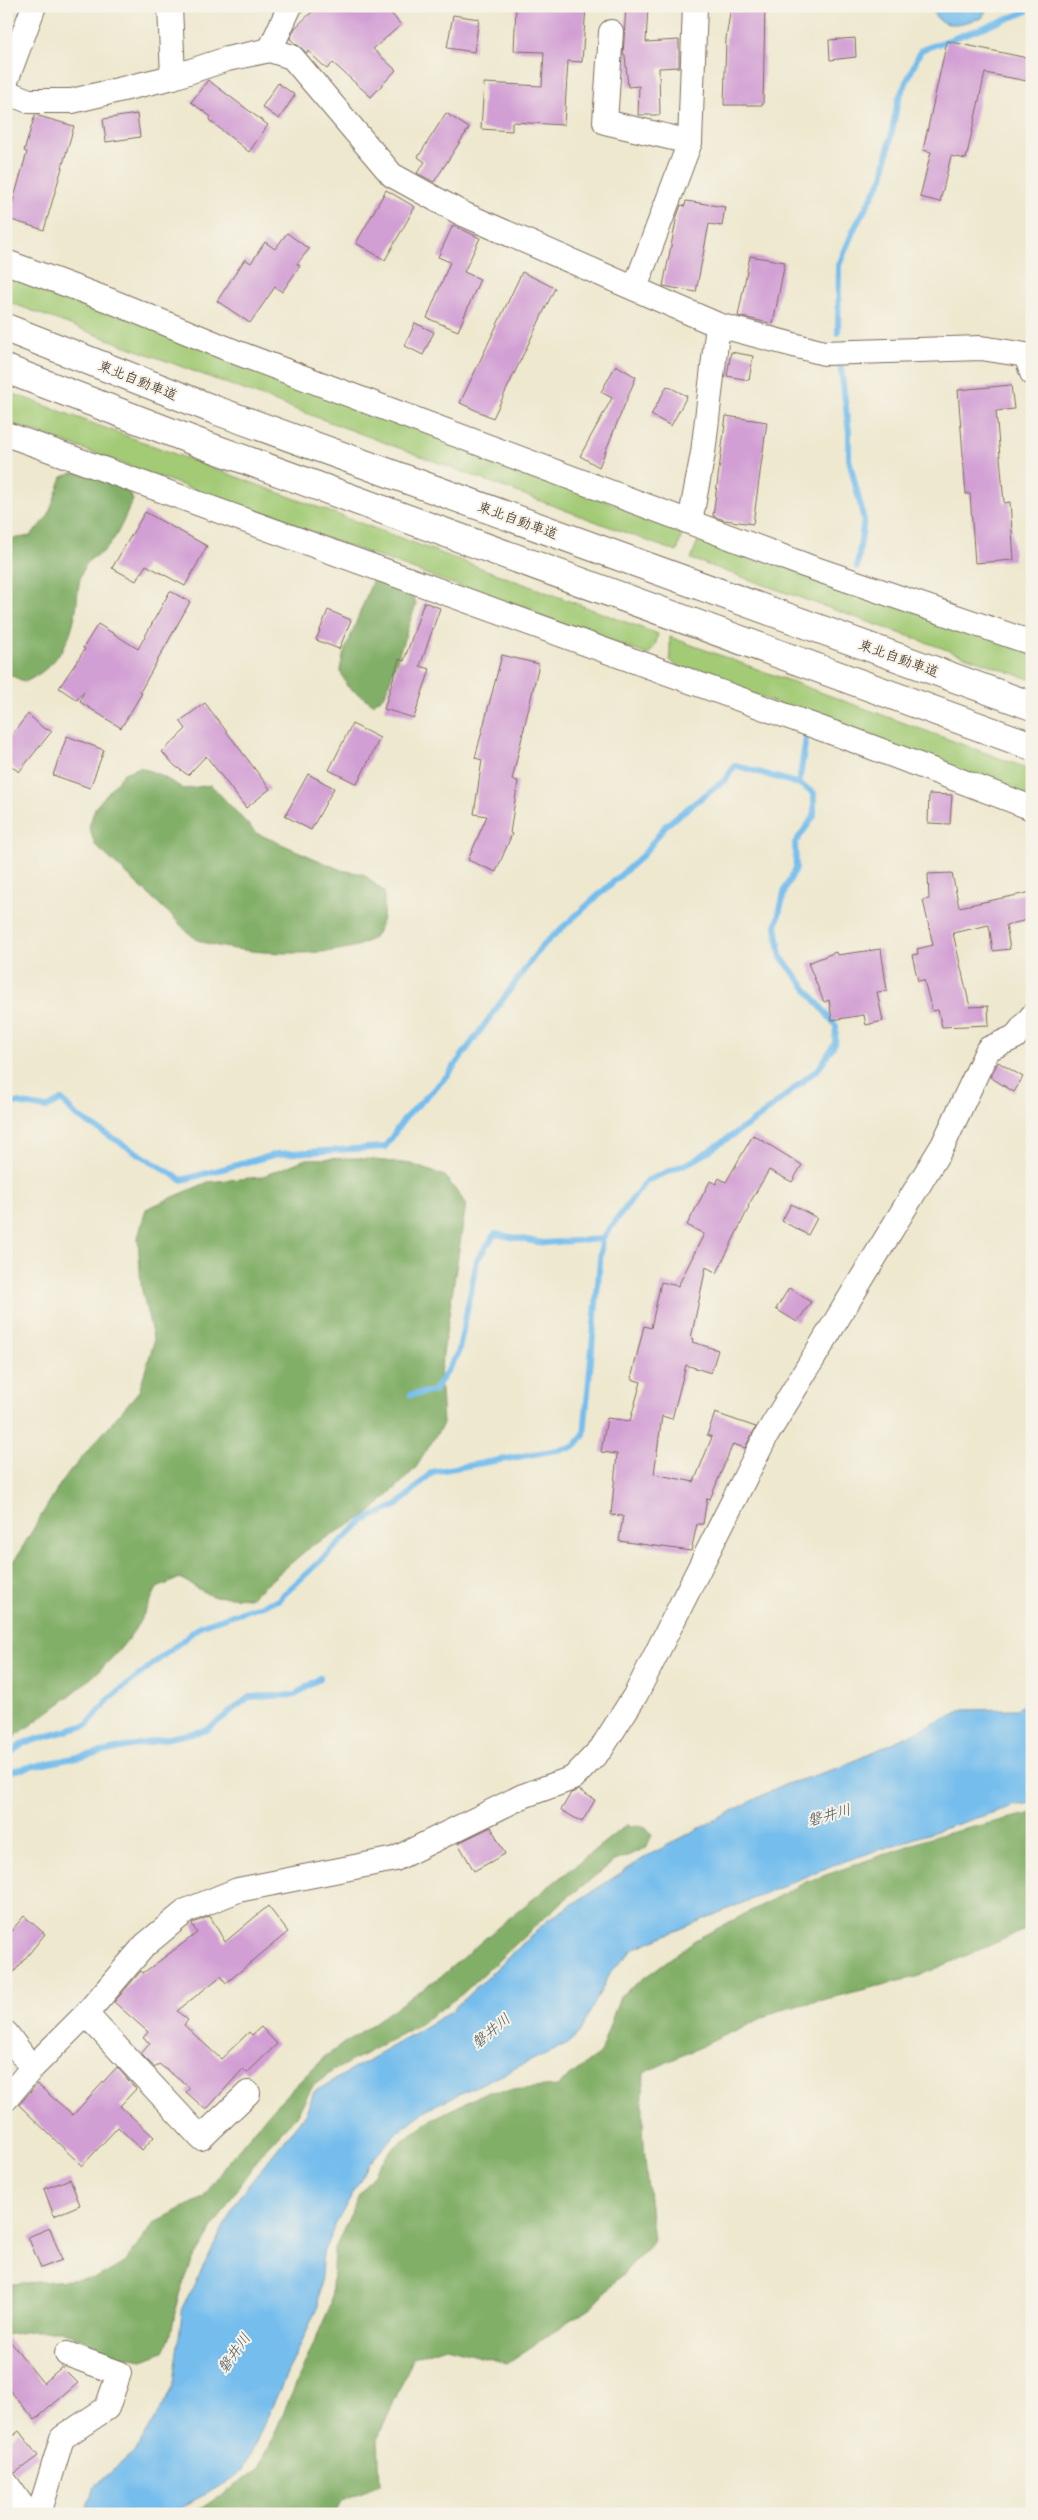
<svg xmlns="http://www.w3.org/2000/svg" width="1038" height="2520" font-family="'Balsamiq Sans','Klee One',sans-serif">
  <rect width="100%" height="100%" fill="#f7f3e8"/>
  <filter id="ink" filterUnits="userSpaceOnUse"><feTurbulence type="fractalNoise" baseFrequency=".02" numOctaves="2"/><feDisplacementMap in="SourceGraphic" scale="10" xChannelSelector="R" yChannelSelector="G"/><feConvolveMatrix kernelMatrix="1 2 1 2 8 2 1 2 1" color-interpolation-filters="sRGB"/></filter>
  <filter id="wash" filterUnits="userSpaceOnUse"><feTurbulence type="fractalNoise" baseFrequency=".0096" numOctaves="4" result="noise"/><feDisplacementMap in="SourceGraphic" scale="20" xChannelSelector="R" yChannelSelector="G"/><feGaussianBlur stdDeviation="1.12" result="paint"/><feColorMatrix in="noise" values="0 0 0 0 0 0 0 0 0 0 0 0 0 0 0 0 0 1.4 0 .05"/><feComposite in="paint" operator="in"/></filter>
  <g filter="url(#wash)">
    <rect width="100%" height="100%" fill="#eee8cf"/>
    <g fill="#a3cb76" stroke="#6f7a4a">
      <path d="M6,269L676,528L682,533L677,552L6,301Z"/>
      <path d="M6,391L658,634L655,646L648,655L6,421Z"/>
      <path d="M699,538L1032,652V680L691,559Z"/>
      <path d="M670,637L1032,770V798L677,666L670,660Z"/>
    </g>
    <g fill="#82af67" stroke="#5e6c42">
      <path d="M80,470L128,489L133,500C126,514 119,534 108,547C103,554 92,556 87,563C76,578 79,597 75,615C69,646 53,669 25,682L6,673V540L30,536L48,516L62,477Z"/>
      <path d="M373,579L412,592L416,604L385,695L373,704L347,686L340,670L343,656Z"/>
      <path d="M140,767L160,775L184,789L211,785L256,833L341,870L363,874L384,892C384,906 385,920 377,933C359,963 226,954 198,940C188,934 178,922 170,914C145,891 120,868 95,845L89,827L95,808L124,773Z"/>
      <path d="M357,1158L411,1164L445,1176L466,1204L440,1373L443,1424L415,1469L369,1514L310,1547L250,1598L211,1596L180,1578L157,1588C147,1608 138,1627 124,1644C94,1682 45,1714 6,1743V1569L16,1558L62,1481L139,1391L154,1342L141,1286L138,1238L146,1209L208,1182L261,1177L306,1159Z"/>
      <path d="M1032,1813V1927L919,1976L777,2011L644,2073C640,2130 647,2185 654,2241L592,2306L507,2363L446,2347L413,2358L378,2438L380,2485L342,2500L335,2514H193L259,2469L331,2304L334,2251L359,2195L390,2151L430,2120L487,2092L557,2086L600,2053L620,1996L695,1940L806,1882L936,1836Z"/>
      <path d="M626,1825L646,1827L652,1835L646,1848L613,1862L558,1905L462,1994L418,2025L333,2071L313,2086L296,2116L266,2148L238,2187L192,2262L178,2297L171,2334L164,2352L143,2360L104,2354L84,2340L60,2331H30L6,2335V2277L11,2284L98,2278L124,2263L155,2222L203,2198L230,2159L274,2107L323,2058L440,1977L503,1923Z"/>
    </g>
    <g fill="#75bded" stroke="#587486">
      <path d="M931,6H986V10L982,18C962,23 938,33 931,6Z"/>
      <path d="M1032,1700V1803L1013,1806L833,1865L635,1948L611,1971L580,2032L567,2044L429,2108L395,2134L369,2164L334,2227L323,2253L318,2306L243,2470L231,2480L169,2514H84L94,2487L135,2451L172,2390L183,2306L239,2197L306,2113L314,2092L450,2012L548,1920L647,1856L780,1786L841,1767L963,1710L1017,1709Z"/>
    </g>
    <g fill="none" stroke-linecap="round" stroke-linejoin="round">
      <g stroke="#75bded" stroke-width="6">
        <path d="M838,333L839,265L854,229L883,177L898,100L921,50L1026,12L1029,6"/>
        <path d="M841,368L849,432V459L864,520L857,567"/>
        <path d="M6,1101L46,1108L62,1100L75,1115L182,1180L277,1154L385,1147L404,1119L448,1075L541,947L644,854L666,825L726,779L735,765L799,784"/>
        <path d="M411,1395L434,1391L458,1354L477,1260L495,1234L543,1243L602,1239L646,1181L695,1160L760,1117L820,1067L835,1043L836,1026L781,957L776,926L785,889L796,868L795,843L814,816V793L799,784L807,731"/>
        <path d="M6,1756L24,1743L87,1725L109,1699L202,1625L278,1600L363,1521L398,1505L432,1472L574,1447L584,1435L602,1239"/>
        <path d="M6,1772L207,1730L249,1697L295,1695L320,1678"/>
      </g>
    </g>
    <g id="blocks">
      <g fill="#d29fd4">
        <path d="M318,6H385L401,25L373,49L396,70L371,97L333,63L327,69L308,51L307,53L290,39L295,28Z"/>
        <path d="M516,6H586L582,62L568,61L564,125L512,122V131L481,129L484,83L542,86L544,52L514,51Z"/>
        <path d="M626,6H648L646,42L679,40V67L659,68L660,115H638L639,86L628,87L625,55H623Z"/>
        <path d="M731,6H765L763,105H724L726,39Z"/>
        <path d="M453,15L479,19L474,52L447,48Z"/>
        <path d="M855,38L856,57L830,60L829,40Z"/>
        <path d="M947,41L1032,59V82L985,73L966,159L951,156L940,202L920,197L931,152L923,150Z"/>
        <path d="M208,80L268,125L249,152L209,120L211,117L191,102Z"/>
        <path d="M278,83L295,95L279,119L262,107Z"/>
        <path d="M446,113L469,128L434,182L417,173L425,162L418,157Z"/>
        <path d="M137,114L140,137L106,142L103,119Z"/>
        <path d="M35,115L74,126L44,230L8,219L27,152L24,151Z"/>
        <path d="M386,190L415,207L385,260L356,243Z"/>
        <path d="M686,201L725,207L722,226L709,224L696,292L663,286L677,216L681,205L685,206Z"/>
        <path d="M453,225L480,238L464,272L480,279L458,331L427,318L450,262L438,257Z"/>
        <path d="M287,233L309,249L297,264L300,266L282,292L275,287L250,323L217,301L245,259L251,263L265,242L275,249Z"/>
        <path d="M750,256L785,262L773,324L738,316Z"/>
        <path d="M522,272L555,288L493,418L460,403Z"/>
        <path d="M415,323L434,332L423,355L405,346Z"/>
        <path d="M731,352L753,356L749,380L727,376Z"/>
        <path d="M616,365L636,377L599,467L580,456L612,398L601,392Z"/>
        <path d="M1011,385L1014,409L996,411L1004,503L1010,502L1014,560L975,563L970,494H966L958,390Z"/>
        <path d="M667,386L687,396L671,426L651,415Z"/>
        <path d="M726,416L767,422L753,524L724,520L713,516Z"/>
        <path d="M145,512L207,546L185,586L146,565L136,581L112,568Z"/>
        <path d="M170,591L190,602L140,692L142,693L121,728L80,702L84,691L77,700L59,688L85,649L83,648L98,624L138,649Z"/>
        <path d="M424,602L440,608L420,666L430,669L414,718L384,709L399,659L404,661Z"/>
        <path d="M328,610L351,620L339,649L316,640Z"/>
        <path d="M502,655L539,664L512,780L518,781L510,833L512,834L496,872L468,860L487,816L474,814L482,760L475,758Z"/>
        <path d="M205,703L270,789L246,808L206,756L188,775L175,766L162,752L186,729L180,721Z"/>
        <path d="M28,714L43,728L52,731L19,772L6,762V742Z"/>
        <path d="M352,724L380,738L357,784L329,770Z"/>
        <path d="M67,736L104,750L90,788L53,775Z"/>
        <path d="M308,774L334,788L311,830L285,816Z"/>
        <path d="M929,794L952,795L950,824L928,823Z"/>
        <path d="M952,873L959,907L1032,892V919L1006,925L1010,949L993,951L989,925L953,933L970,1007L988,1006L989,1025L942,1027L938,1010L932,1011L924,980L918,981L912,955L918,954L917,949L933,945L923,900L929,899L928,874Z"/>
        <path d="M881,949L887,991L877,992L883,1021L866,1025L864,1015L832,1020L829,1000L824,1002L808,963L836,952L837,955Z"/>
        <path d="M998,1062L1023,1077L1014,1092L990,1077Z"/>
        <path d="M753,1135L802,1165L792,1182L769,1170L748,1206L749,1207L717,1273L706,1267L691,1338L693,1339L692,1342L718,1350L711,1373L686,1365L672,1419L662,1416L654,1474L694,1482L712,1437L707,1435L715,1413L756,1427L745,1448L733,1444L710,1499L707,1498L703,1524H697L691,1551L619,1541L623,1516L611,1515L617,1454L601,1452L607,1418L630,1421L641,1382L631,1379L644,1326L651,1328L661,1282L678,1286L704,1234L687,1225L710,1181L716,1184L719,1178L726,1182Z"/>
        <path d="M791,1204L817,1218L808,1235L782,1221Z"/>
        <path d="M789,1288L811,1302L797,1322L776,1309Z"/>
        <path d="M579,1790L595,1800L582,1822L561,1810L571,1793Z"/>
        <path d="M491,1827L505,1854L474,1871L458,1843Z"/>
        <path d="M268,1906L288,1932L226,1983L221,1976L177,2011L188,2020L184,2025L221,2059L249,2032L252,2035L261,2027L277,2044L247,2073L243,2069L206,2110L186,2092L190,2088L159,2064L155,2068L141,2054L150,2043L143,2038L148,2032L114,2002L141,1971L143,1973L197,1933L192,1924L193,1923L210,1916L225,1942Z"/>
        <path d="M24,1916L45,1934L6,1982V1937Z"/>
        <path d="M117,2067L136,2089L120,2106L154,2137L142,2150L118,2127L82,2166L19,2105L37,2084L73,2115Z"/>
        <path d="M70,2179L80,2205L54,2216L44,2189Z"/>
        <path d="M50,2228L62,2260L41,2268L28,2237Z"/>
        <path d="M6,2336L43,2383L62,2367L78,2383L35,2420L6,2386Z"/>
        <path d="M19,2431L38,2456L15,2473L6,2463V2441Z"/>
      </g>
    </g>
  </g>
  <g filter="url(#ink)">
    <use href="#blocks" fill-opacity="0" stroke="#7a6c5c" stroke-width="1"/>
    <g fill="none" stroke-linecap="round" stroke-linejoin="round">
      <defs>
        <g id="minor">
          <path d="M170,6L173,77"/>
          <path d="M611,32L605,122L690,142"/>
          <path d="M270,50L290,6"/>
          <path d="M6,81L34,6"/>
          <path d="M6,92L29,101H72L173,77L227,59L270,50L292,57L392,175L461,213L718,325L824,353L981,348L1026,355L1032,373"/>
          <path d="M6,262L111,301L238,353L807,566L1032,643"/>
          <path d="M635,288L690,142L695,6"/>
          <path d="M6,434L853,740L1032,808"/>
          <path d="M690,522L703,453L718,325"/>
          <path d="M86,2014L201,2138L248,2093"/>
          <path d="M6,2033L32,2068L86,2014L145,1945L186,1911L238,1890L395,1859L523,1796L573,1778L601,1749L636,1694L766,1436L943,1145L988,1049L1015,1037L1032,1016"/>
          <path d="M6,2099L32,2068"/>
          <path d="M6,2483L28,2514"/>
          <path d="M39,2514L62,2438L107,2408L119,2373L67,2354"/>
        </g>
        <g id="highway">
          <path d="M6,328L215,410L1032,706"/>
          <path d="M6,369L199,443L1032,746"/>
        </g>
      </defs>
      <use href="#minor" stroke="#7a6c5c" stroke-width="26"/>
      <use href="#highway" stroke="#7a6c5c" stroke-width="30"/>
      <use href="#minor" stroke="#fff" stroke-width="24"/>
      <use href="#highway" stroke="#fff" stroke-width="28"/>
    </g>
  </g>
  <g text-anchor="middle" stroke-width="4" stroke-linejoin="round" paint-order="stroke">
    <g font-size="14" fill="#3b2a1e" stroke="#f7f3e8">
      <text transform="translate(138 380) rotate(22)" y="5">東北自動車道</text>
      <text transform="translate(518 520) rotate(20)" y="5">東北自動車道</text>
      <text transform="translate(899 658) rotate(20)" y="5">東北自動車道</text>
    </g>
    <g font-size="15" font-style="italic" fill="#4c565c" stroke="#f7f3e8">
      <text transform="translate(829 1815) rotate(-16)" y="5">磐井川</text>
      <text transform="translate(491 2031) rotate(-40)" y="5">磐井川</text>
      <text transform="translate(234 2353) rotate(-55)" y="5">磐井川</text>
    </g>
  </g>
  <rect width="1038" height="2520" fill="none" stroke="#f7f3e8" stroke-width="25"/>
</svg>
